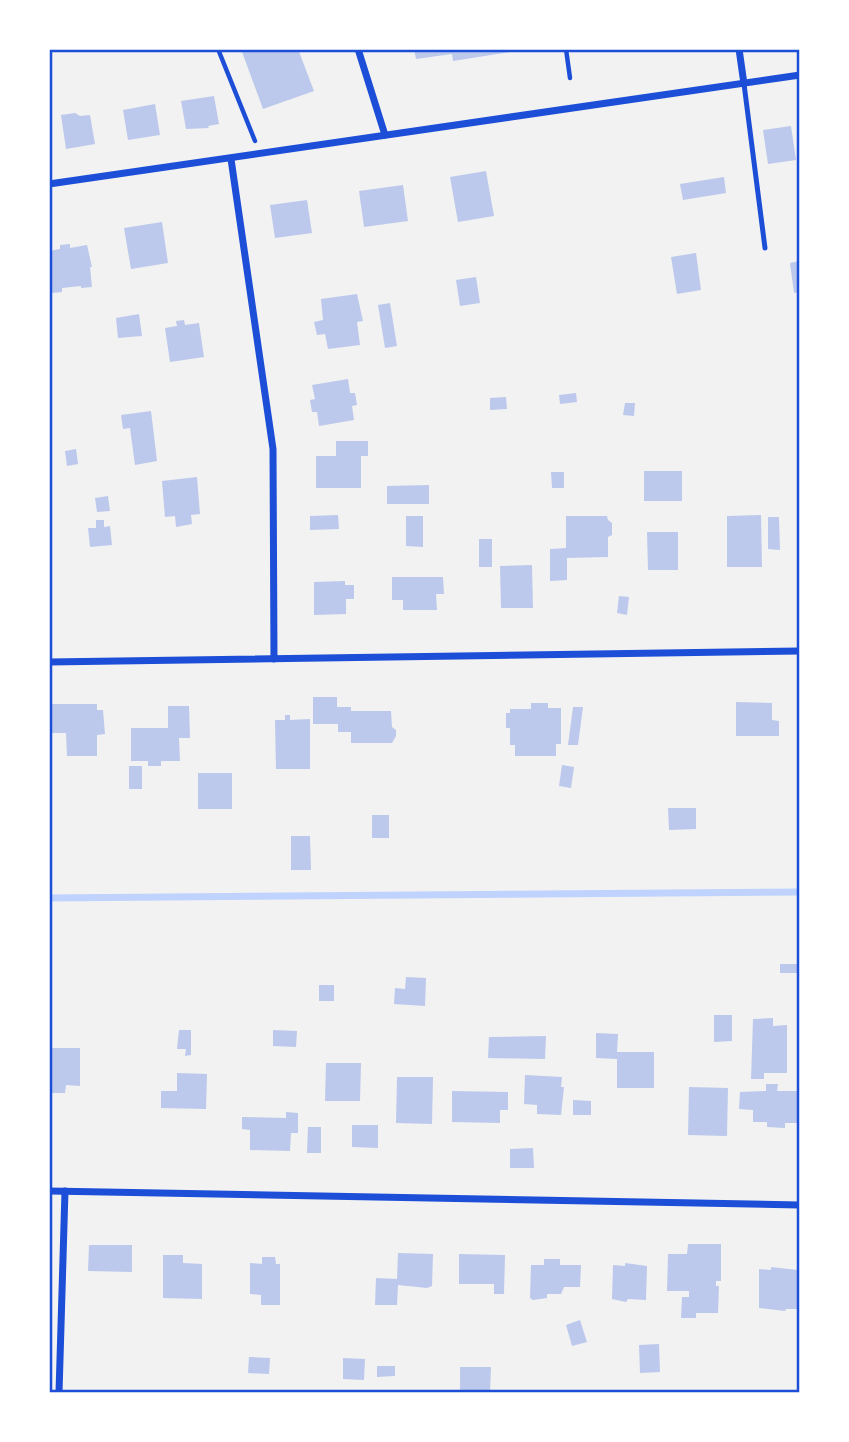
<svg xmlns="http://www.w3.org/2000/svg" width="849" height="1442" font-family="Bitter,serif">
  <rect width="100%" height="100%" fill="#f2f2f2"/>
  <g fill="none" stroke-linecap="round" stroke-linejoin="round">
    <path stroke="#bfd3fe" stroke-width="7" d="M49,898L800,892"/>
  </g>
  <g fill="#bdc9ec">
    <path d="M241,49H298L314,91L263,109Z"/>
    <path d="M414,49H523V50L453,61L452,54L416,59Z"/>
    <path d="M214,96L219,124L208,126L209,128L186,129L181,101Z"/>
    <path d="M155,104L160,135L128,140L123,110Z"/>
    <path d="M75,113L80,116L90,115L95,144L66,149L61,115Z"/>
    <path d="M791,126L796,160L768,164L763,130Z"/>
    <path d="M486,171L494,216L458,222L450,177Z"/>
    <path d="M724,177L726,193L683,200L680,184Z"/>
    <path d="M403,185L408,221L364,227L359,191Z"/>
    <path d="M307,200L312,233L275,238L270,205Z"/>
    <path d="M162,222L168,263L131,269L124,228Z"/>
    <path d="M70,244V248L87,245L92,267H90L92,287L81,288V286L62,288V292L52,293L49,283V251L60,249V245Z"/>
    <path d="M696,253L701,290L677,294L671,257Z"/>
    <path d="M800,261V292L794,293L790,263Z"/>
    <path d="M476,277L480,303L460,306L456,280Z"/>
    <path d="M357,294L363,321L357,322L360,345L328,349L325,334L317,335L314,322L323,320L321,299Z"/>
    <path d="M390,303L397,346L385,348L378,305Z"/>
    <path d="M139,314L142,336L118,338L116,318Z"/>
    <path d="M184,320L185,325L199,323L204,357L170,362L165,328L177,326L176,321Z"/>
    <path d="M348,379L350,393H355L357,405L352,406L354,420L319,426L317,412H312L310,400L315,399L312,385Z"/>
    <path d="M576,393L577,402L560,404L559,395Z"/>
    <path d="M506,397L507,409L490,410V398Z"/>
    <path d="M625,403H635L634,416L623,415Z"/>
    <path d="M151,411L157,461L135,465L130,428L123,429L121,415Z"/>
    <path d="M336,441H368V456H361V488H316V456H336Z"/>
    <path d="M76,449L78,464L67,466L65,451Z"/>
    <rect x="644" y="471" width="38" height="30"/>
    <path d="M551,472H564V488H552Z"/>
    <path d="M197,477L200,514L191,515L192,524L176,527L175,516L165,517L162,481Z"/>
    <path d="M429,485V504H387V486Z"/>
    <path d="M108,496L110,511L97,512L95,498Z"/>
    <path d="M338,515L339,529L310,530V516Z"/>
    <path d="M761,515L762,567H727V516Z"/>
    <path d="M406,516H423V547L406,546Z"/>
    <path d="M566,516H607L608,520L612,523V535L608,537V557L567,558V580L550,581V549L566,548Z"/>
    <path d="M768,517H779L780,550L768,549Z"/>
    <path d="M96,520H104V527L110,526L112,545L90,547L88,528H96Z"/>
    <path d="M647,532H678V570H648Z"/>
    <rect x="479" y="539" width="13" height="28"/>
    <path d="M532,565L533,608H501L500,566Z"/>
    <path d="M392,577H443L444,594H436L437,610H403V600H392Z"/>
    <path d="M345,581V585H354V599H346V614L314,615V582Z"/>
    <path d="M619,596L629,597L627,615L617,613Z"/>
    <path d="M313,697H337V707H351V711H391L392,727L396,730V736L392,743H351V732H338V724H313Z"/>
    <path d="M736,702L772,703V720L779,721V736H736Z"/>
    <path d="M531,703H548V708H561V744H556V756H515V745H510V728H506V713H510V709H531Z"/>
    <path d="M49,704H97V710H103L105,734L97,735V756H67L66,733H49Z"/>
    <path d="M168,706H189L190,738H179L180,761H161V766H148V761H131V728H168Z"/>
    <path d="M573,707H583L578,745H568Z"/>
    <path d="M285,715H290V720L310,719V769H276L275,720H285Z"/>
    <path d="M562,765L574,767L571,788L559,786Z"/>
    <rect x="129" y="766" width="13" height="23"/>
    <rect x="198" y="773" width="34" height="36"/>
    <path d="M668,808H696V829L669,830Z"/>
    <rect x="372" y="815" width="17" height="23"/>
    <path d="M291,836H310L311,870H291Z"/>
    <rect x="780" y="964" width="20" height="9"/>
    <path d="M406,977L426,978L425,1006L394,1004L395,988L405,989Z"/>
    <rect x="319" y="985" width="15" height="16"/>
    <path d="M714,1015H732V1041L714,1042Z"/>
    <path d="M773,1018V1026L787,1025V1073H764V1079H751L753,1019Z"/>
    <path d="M179,1030H191V1055L185,1056L186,1049H177Z"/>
    <path d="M273,1030L297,1031L296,1047L273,1046Z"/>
    <path d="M596,1033L618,1034L617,1052H654V1088H617V1059L596,1058Z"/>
    <path d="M546,1036L545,1059L488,1058L489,1037Z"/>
    <path d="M49,1048H80V1086L66,1085L65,1093H49Z"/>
    <path d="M326,1063H361L360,1101H325Z"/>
    <path d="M177,1073L207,1074L206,1109L161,1108V1091H177Z"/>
    <path d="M525,1075L562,1077L561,1087H564L561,1115L537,1114V1105L524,1104Z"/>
    <path d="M397,1077H433L432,1124L396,1123Z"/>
    <path d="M766,1084H778L777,1091H797V1123H785V1128L767,1127V1122H753V1110L739,1109L740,1092L766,1091Z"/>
    <path d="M689,1087L728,1088L727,1136L688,1135Z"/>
    <path d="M452,1091L508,1092V1110H500V1123L452,1122Z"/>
    <path d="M573,1100L591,1101V1115H573Z"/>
    <path d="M286,1112L298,1113V1133H291L290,1151L250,1150V1130L242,1129V1117L286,1118Z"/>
    <path d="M352,1125H378V1148L352,1147Z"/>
    <path d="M308,1127H321V1153H307Z"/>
    <path d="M533,1148L534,1168H510V1149Z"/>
    <path d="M688,1244H721V1281H716V1286H719L718,1313H696V1318H681L682,1297H689V1291H667L668,1254H687Z"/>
    <path d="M89,1245H132V1272L88,1271Z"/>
    <path d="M398,1253L433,1254L432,1286L427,1288L398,1285L397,1305H375L376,1278L397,1279Z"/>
    <path d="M459,1254L505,1255L504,1294H494V1284H459Z"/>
    <path d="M163,1255H183V1263L202,1264V1299L163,1298Z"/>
    <path d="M262,1257H275L276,1264H280V1305H261V1295L250,1294V1263L262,1264Z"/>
    <path d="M544,1259H560V1265H581L580,1287H564L561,1294H547V1298L533,1300L530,1298L531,1265H544Z"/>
    <path d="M625,1263L647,1266L646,1300L628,1299L626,1302L612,1299L613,1265L625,1266Z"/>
    <path d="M771,1267L798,1270V1309H786L785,1311L759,1308V1269L771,1270Z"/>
    <path d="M580,1320L587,1342L572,1346L566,1325Z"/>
    <path d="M659,1344L660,1372L640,1373L639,1345Z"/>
    <path d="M249,1357L270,1358L269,1374L248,1373Z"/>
    <path d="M343,1358L365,1359L364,1380L343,1379Z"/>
    <path d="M377,1366H395V1376L377,1377Z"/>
    <path d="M460,1367H491L490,1393H460Z"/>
  </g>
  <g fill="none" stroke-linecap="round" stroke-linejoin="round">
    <g stroke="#1d4ed8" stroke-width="4.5">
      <path d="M218,49L255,141"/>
      <path d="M566,49L570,78"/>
    </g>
    <path stroke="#1d4ed8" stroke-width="5" d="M744,84L765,248"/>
    <g stroke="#1d4ed8" stroke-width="7">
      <path d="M358,49L385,135"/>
      <path d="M739,49L744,84"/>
      <path d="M231,159L273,449L274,659"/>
      <path d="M49,184L800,75"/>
      <path d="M49,662L800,651"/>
      <path d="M49,1191L800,1205"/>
      <path d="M59,1393L65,1191"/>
    </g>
  </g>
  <rect width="849" height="1442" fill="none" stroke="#ffffff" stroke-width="102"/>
  <rect x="51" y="51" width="747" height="1340" fill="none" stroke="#1d4ed8" stroke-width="2.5"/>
</svg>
